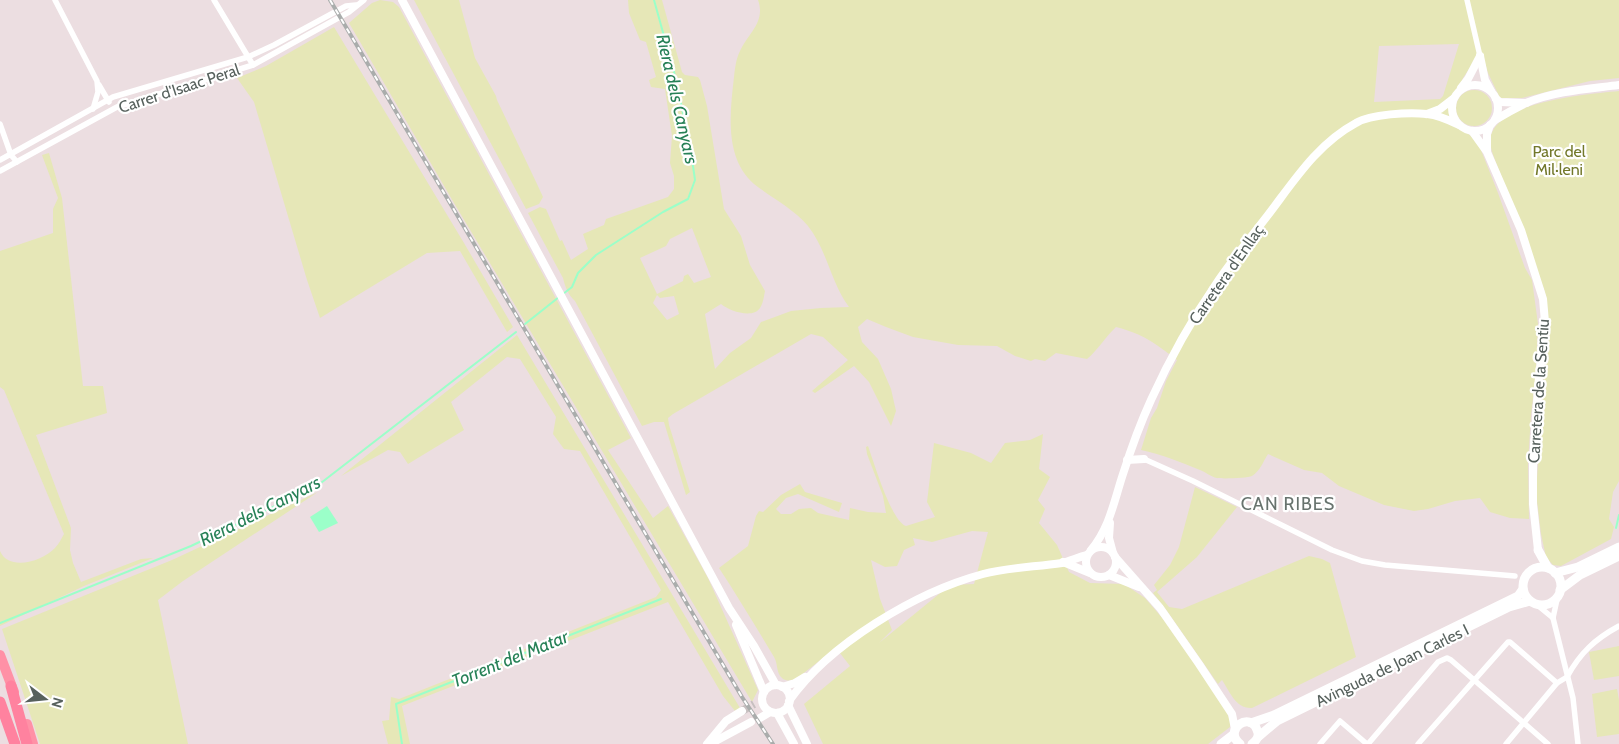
<svg xmlns="http://www.w3.org/2000/svg" width="1619" height="744" font-family="Cabin,sans-serif">
  <rect width="100%" height="100%" fill="#ecdee1"/>
  <g fill="#e6e7b7" fill-rule="evenodd">
    <path d="M380,0L393,2L399,7L631,438L608,450L653,518L668,506L708,578L758,690L752,702L454,203L349,23L372,3Z"/>
    <path d="M414,0H459L475,58L496,96L497,100L537,184L543,197L539,204L526,209L525,207Z"/>
    <path d="M628,0H662L682,72L685,75L698,77L700,80L707,106L724,209L741,236L750,265L765,291C764,296 763,304 760,308C753,319 729,311 721,304L705,314L715,369L730,353L751,338L761,322L791,311L821,308L849,307C831,283 827,250 808,226C793,208 772,198 754,184C724,158 730,112 734,77C735,68 736,59 740,51C748,33 766,22 758,0H1619V78L1590,81L1522,98H1500L1488,73L1481,51L1463,78L1447,121L1469,134L1479,145L1498,193L1525,268L1532,280L1538,324L1536,374L1531,415L1528,464L1529,519L1510,518L1490,512L1480,498L1455,501L1428,509L1414,511L1384,505L1339,486L1322,473L1304,470L1268,454C1263,462 1260,471 1252,476C1248,478 1223,479 1217,478C1211,477 1206,472 1200,470C1180,462 1161,454 1141,450L1151,418L1157,408L1166,381L1177,360C1155,343 1143,334 1116,327C1105,337 1098,350 1087,359L1056,353L1045,361L1035,359L1031,361L1015,356L997,346L958,345L913,337L886,327L867,319L858,327L862,342L878,359L891,389L896,411L891,426L869,382L854,366L815,393L812,391L848,360L823,337L811,334L673,414L668,418L669,425L690,492L686,495L664,422H654L642,426L575,301C568,295 565,286 563,278L528,213L540,207L546,209L560,241L562,240L571,260L588,249L583,234L604,225L606,219L668,197L674,189V176L670,163L672,136L665,89L651,87L649,80L656,77L646,42L640,40L629,13ZM1459,44L1443,96L1440,99L1374,102L1379,46ZM692,228L711,277L694,283L688,274L684,276L683,281L657,294L640,258L666,246L670,239ZM657,295L660,298L674,296L679,314L667,320L653,303Z"/>
    <path d="M334,27L464,243L513,327L507,332L460,251L427,253L320,318L307,280L254,102L237,78L266,66Z"/>
    <circle cx="1474" cy="108" r="18"/>
    <path d="M1619,91V481L1613,492L1609,519L1614,527L1611,539L1561,566L1553,565L1546,557L1541,534L1536,493L1548,316L1545,292L1497,165C1494,157 1488,144 1491,135C1501,101 1589,94 1619,91Z"/>
    <path d="M49,153L62,198L83,386H103L107,413L36,435L71,528L70,550L73,563L81,582L141,559L153,558L84,586L0,626V551C9,572 43,561 55,548C59,544 61,539 64,534L4,390L0,387V251L53,233V209L58,198L42,155Z"/>
    <path d="M517,335L740,708L735,711L723,696L668,602L402,706L410,744H388L382,721L389,720L391,697L399,699L656,597L661,590L580,451L564,449L553,434L556,417L520,359L507,357L451,402L464,430L408,464L400,452L388,450L341,476Z"/>
    <path d="M1043,434L1039,469L1050,477L1038,500L1045,509L1039,523L1057,545L1069,572L1090,583L1124,584L1145,598L1177,635L1227,712L1230,721V727L1208,744H823L804,704L850,666L836,648L796,679C791,680 786,682 782,678C776,673 778,663 774,657C756,627 738,597 719,568L748,546L756,516L759,511L763,512L781,495L800,484L805,492L842,503L839,512L798,494L786,498L776,509L781,514H791L799,509L811,508L818,513L849,520L850,508L868,512L886,513L883,496L867,454L866,447L868,446C874,462 891,521 906,526L935,517L927,502L934,443L971,453L991,463L1005,443L1030,440ZM972,531L988,532L974,584L950,585L879,643L892,630L880,599L871,560L885,567L897,566L904,550L915,545L913,538L932,542Z"/>
    <path d="M1195,487L1237,507L1197,557L1157,592L1169,607L1182,609L1309,556L1322,559L1330,563L1356,657L1252,708C1236,709 1230,692 1222,680L1218,684L1167,611L1153,593L1157,590L1154,585L1170,565L1179,547Z"/>
    <path d="M318,492L183,581L158,600L188,744H40L2,629L172,560Z"/>
    <path d="M1619,646V676L1594,680L1589,652Z"/>
    <path d="M1617,689L1619,700V734L1597,737L1592,694Z"/>
  </g>
  <path fill="#9bffc9" d="M327,506L338,523L319,532L310,517Z"/>
  <g fill="none" stroke-linecap="round" stroke-linejoin="round">
    <g stroke="#9bffc9" stroke-width="2">
      <path d="M563,294L572,287L578,273L596,255L663,212L688,199L695,180L690,145L674,72L654,0"/>
      <path d="M525,324L559,297"/>
      <path d="M1616,528L1619,515"/>
      <path d="M0,623L191,546L317,486L516,332"/>
      <path d="M402,744L396,704L661,599"/>
    </g>
    <path stroke="#c7bfc0" stroke-width="8" stroke-dasharray="8 4" stroke-linecap="butt" d="M742,711L754,704"/>
    <g stroke="#fff" stroke-width="5.5">
      <path d="M55,0L97,81L98,92L93,109"/>
      <path d="M214,0L253,65"/>
      <path d="M1467,0L1480,56"/>
      <path d="M99,85L109,102"/>
      <path d="M0,124L11,155L17,162"/>
      <path d="M0,160L113,97L248,57L274,45L346,6L356,5"/>
      <path d="M0,171L117,107L253,65L349,12L364,0"/>
      <path d="M1144,459L1193,481L1332,550L1362,561L1385,565L1515,576"/>
      <path d="M1558,595L1553,618L1573,698L1578,744"/>
      <path d="M1536,604L1553,618"/>
      <path d="M1567,677C1580,653 1595,639 1619,626"/>
      <path d="M1320,744L1340,721L1367,744"/>
      <path d="M1368,744L1438,662L1447,658L1451,660L1548,744"/>
      <path d="M1418,744L1508,642H1510L1557,683"/>
      <path d="M1506,744L1557,683L1567,677"/>
    </g>
    <g stroke="#fff" stroke-width="8">
      <path d="M402,0L729,608L754,646L776,685"/>
      <path d="M1480,56L1485,80L1491,91"/>
      <circle cx="1475" cy="108" r="23"/>
      <path d="M1461,88L1468,79L1480,56"/>
      <path d="M1496,99L1500,102L1526,103"/>
      <path d="M1427,114L1440,109L1453,99"/>
      <path d="M1495,120C1505,114 1516,108 1526,103C1555,91 1588,89 1619,85"/>
      <path d="M1472,131L1487,152L1521,230L1543,299L1545,322L1538,387L1533,465V504L1538,550"/>
      <path d="M1487,150V134L1490,125"/>
      <path d="M1127,460L1144,459"/>
      <path d="M1110,523L1109,538L1113,553"/>
      <circle cx="1101" cy="562" r="15"/>
      <path d="M1091,550C1110,527 1114,501 1123,474C1131,449 1140,424 1151,400C1170,358 1192,319 1218,281C1233,259 1251,237 1268,215C1294,181 1317,144 1356,123C1371,114 1409,112 1427,114C1438,115 1449,120 1459,125"/>
      <path d="M1115,557L1160,608L1199,664L1232,714L1235,729"/>
      <path d="M1063,562L1090,573"/>
      <path d="M1109,575L1139,587"/>
      <path d="M736,625L764,692"/>
      <circle cx="776" cy="699" r="14"/>
      <path d="M782,687L795,683L805,677"/>
      <path d="M789,701C829,644 916,592 983,574C1009,567 1036,567 1062,563C1070,561 1079,557 1087,555"/>
      <path d="M788,705L807,744"/>
      <path d="M777,713L794,744"/>
      <path d="M760,718L770,712"/>
      <path d="M707,744L726,721L742,711"/>
      <path d="M710,744L751,722"/>
    </g>
    <g stroke="#fff" stroke-width="9">
      <path d="M1538,550L1548,568"/>
      <circle cx="1542" cy="586" r="19"/>
      <path d="M1555,573L1578,567L1619,547"/>
      <path d="M1560,590L1580,575L1619,556"/>
      <path d="M1251,723L1274,715L1518,596L1523,589"/>
      <path d="M1258,737L1277,721L1509,607L1530,601"/>
      <path d="M1221,744L1234,734"/>
      <path d="M1240,744C1222,729 1251,711 1257,730C1260,736 1257,740 1252,744"/>
    </g>
    <g stroke="#ff91a6" stroke-width="10">
      <path d="M0,655L14,692"/>
      <path d="M27,724L33,744"/>
    </g>
    <g stroke="#ff829f" stroke-width="11">
      <path d="M11,686L27,744"/>
      <path d="M0,702L15,744"/>
    </g>
    <defs>
      <path id="rail" d="M330,0L742,697L773,744"/>
    </defs>
    <use href="#rail" stroke="#aaadac" stroke-width="4"/>
    <use href="#rail" stroke="#fff" stroke-width="2" stroke-dasharray="5.5" stroke-linecap="butt"/>
  </g>
  <g text-anchor="middle" stroke-width="4.5" stroke-linejoin="round" paint-order="stroke">
    <g font-size="16" fill="#57615d" stroke="#fff">
      <text transform="translate(179 88) rotate(-18)" y="6">Carrer d'Isaac Peral</text>
      <text transform="translate(1226 274) rotate(-55)" y="6">Carretera d'Enllaç</text>
      <text transform="translate(1538 391) rotate(-86)" y="6">Carretera de la Sentiu</text>
      <text transform="translate(1392 665) rotate(-26)" y="6">Avinguda de Joan Carles I</text>
    </g>
    <g font-size="16" fill="#72782a" stroke="#fff">
      <text x="1559" y="157">Parc del<tspan x="1559" dy="18">Mil·leni</tspan></text>
    </g>
    <g font-size="18" font-style="italic" fill="#278157" stroke="#fff">
      <text transform="translate(677 99) rotate(77)" y="6">Riera dels Canyars</text>
      <text transform="translate(260 511) rotate(-27)" y="6">Riera dels Canyars</text>
      <text transform="translate(510 659) rotate(-22)" y="6">Torrent del Matar</text>
    </g>
    <g font-size="18" letter-spacing="1" fill="#68736e" stroke="#fff">
      <text x="1288" y="510">CAN RIBES</text>
    </g>
  </g>
  <g transform="translate(45 699) rotate(106)" stroke="#ffffff" stroke-width="4" paint-order="stroke">
  <path d="M0-4L9 19L0 12L-9 19Z" fill="#57615d"/>
  <text y="-8" font-size="14" font-weight="bold" text-anchor="middle" fill="#57615d">N</text>
  </g>
</svg>
